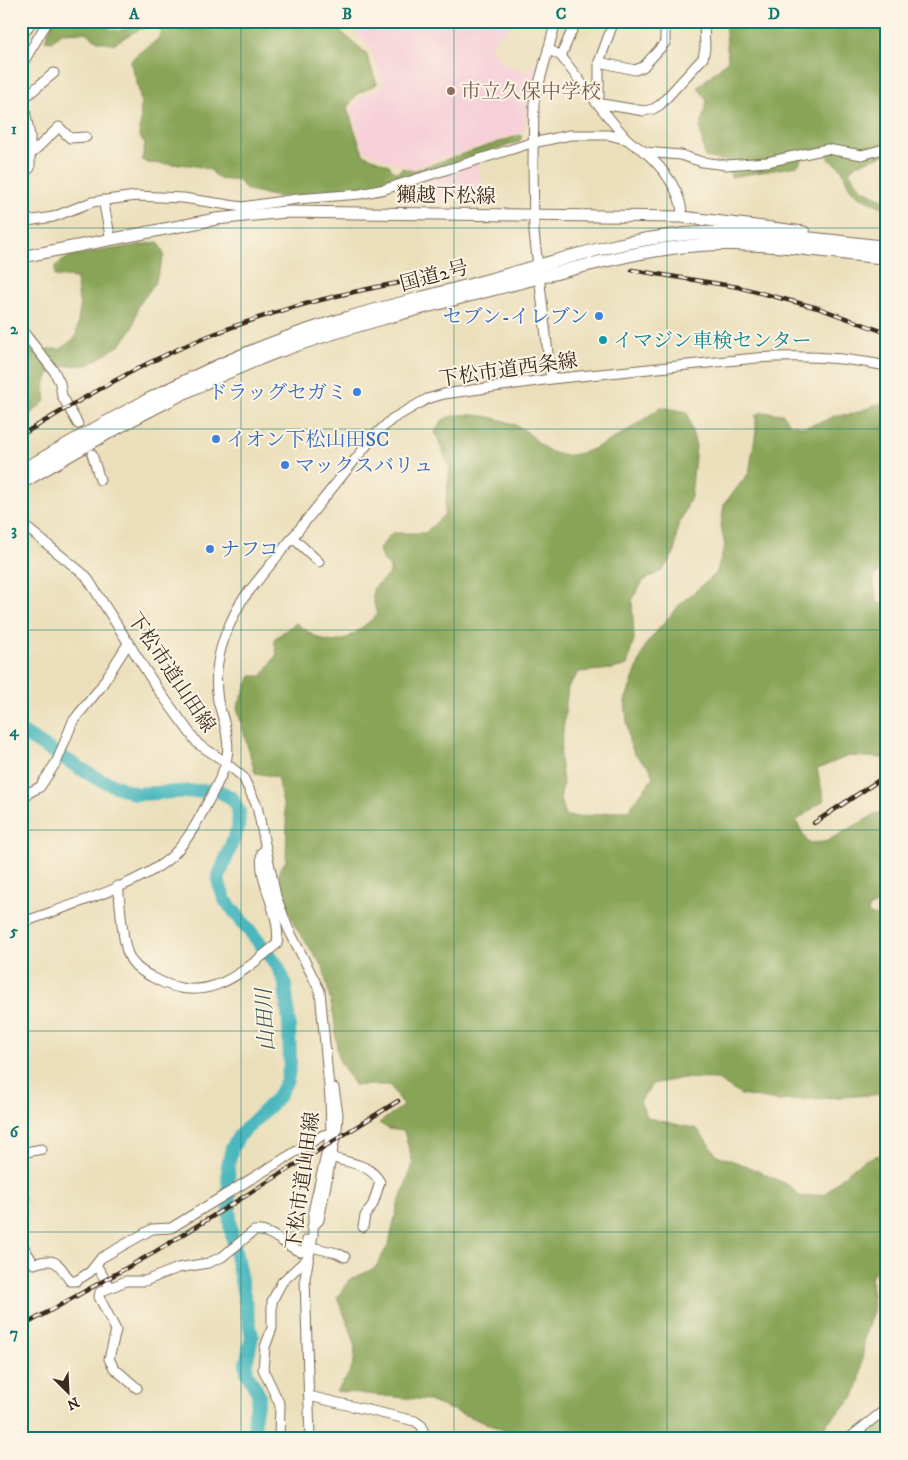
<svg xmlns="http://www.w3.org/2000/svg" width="908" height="1460" font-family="'IM FELL DW Pica','Noto Serif JP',serif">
  <rect width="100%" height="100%" fill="#fcf5e5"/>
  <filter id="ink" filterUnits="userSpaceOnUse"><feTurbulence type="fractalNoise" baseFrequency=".02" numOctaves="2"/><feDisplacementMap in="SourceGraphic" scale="10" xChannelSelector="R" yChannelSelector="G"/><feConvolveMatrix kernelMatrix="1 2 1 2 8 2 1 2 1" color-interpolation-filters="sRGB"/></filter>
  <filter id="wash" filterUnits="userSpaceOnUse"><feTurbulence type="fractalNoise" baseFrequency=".0096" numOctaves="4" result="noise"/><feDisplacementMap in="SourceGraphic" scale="20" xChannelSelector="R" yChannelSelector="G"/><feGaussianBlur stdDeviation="1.12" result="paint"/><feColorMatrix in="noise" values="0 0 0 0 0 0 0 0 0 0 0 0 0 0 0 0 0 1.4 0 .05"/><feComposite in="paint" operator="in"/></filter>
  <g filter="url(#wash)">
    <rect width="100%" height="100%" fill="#ebdfbb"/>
    <g fill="#f6cfd9">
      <path d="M342,21H508L510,24L505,33L498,35L491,47L502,62L525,72L537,65L529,96L524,130L522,132L411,169L365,151L350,110L360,97L384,86L369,44Z"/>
      <path d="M477,163L484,188L434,204L427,180Z"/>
    </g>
    <g fill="#88a456" stroke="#62673a">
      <path d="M54,21H101C110,33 120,32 133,27V21H335L339,30L366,53L377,84L357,94L347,108L363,154L389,165L393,171L398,172L402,168L412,171L520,135L522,137L519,142L403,178L396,177L388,182L360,190L277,197L245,189L240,181L219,179L210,170L192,165L148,163L142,160L145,143L139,136C143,104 141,92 130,62C139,49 154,47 162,33L155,24L136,31L113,44L98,41L85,32L61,33L52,41L45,40Z"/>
      <path d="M725,21H887V154L857,164L849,172L862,189L887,201V210C876,202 861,201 852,190C840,176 850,172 829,159V147L809,151L797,166L731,177L727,161L705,157L700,129L707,101L698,87L728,60Z"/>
      <path d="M158,242L164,255L155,283L138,306L133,327L120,345L88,365L62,366L49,374L44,387L46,400L21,423V349L25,346L37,354L46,349H61L76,337L80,308L76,278L55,276V266L70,256Z"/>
      <path d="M887,401V558L873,579L877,603L887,605V755L884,758L849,756L817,769L824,800L796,821L808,843L825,842L887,808V899L868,908L869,915L887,916V1094L778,1101L741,1095L716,1079L683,1078L652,1084L640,1102L648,1118L697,1129L717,1155L752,1168L790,1186L800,1197L826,1194C836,1182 870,1148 887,1157V1262L885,1260L871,1277L873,1311L865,1334L860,1379L854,1397L828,1422L821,1439H527L426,1400L336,1391C368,1357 353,1336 337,1298L349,1280L375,1268L389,1244L397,1208L413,1164L404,1131L389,1129L379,1123L403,1106L390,1085H354L338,1058L334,1017L323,967L296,928L282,893L279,870L286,861L287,822L277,777L255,773L237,708L251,676H262L277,654L274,639L296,623C334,653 343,644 377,615L373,599V589L390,573V567L382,559L379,549L392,533H425L444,515L450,469L435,432C437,429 440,422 443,420C459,408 510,419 524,430C537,439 545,453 562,455C590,459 639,423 661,407L687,412L696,446L691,497L677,529L675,552L663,570L643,581L632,600L634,639L627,665L613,669L579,672L568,687L560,757L563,785L560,799L565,816C586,819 607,811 628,810L653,778L650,768L635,755L629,741L625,701L646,644L681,603L716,574L725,546L721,526L724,504L749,473L756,432V415L762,412L783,414L790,424L805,427L827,420L834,416L852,414Z"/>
      <path d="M21,1383L26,1384C28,1392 27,1400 21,1406Z"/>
      <path d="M887,1419V1439H866Z"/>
    </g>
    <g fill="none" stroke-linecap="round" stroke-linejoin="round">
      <path stroke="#48b7bd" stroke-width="14" d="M21,732L96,778L136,794L217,790L232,798L239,812L238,828L219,876V884L225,900L277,965L285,983L289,1024L290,1065L287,1080L278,1097L239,1136L232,1148L228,1165L230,1225L252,1336L246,1364L247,1373L259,1395L255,1413L254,1439"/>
    </g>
  </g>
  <g filter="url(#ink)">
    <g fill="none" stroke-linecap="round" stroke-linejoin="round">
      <defs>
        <g id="minor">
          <path d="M614,21L599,62V96L596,103L644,111L653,109L660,105L703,58L705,48L704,21"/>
          <path d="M21,38L32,21"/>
          <path d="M548,49L561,56C582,84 603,112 626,138C631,144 639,147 645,152C663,168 683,193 682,217"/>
          <path d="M561,56L576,21"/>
          <path d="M599,62L635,70L643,67L665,43V21"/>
          <path d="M21,66L48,21"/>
          <path d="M21,90L30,136V168L25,172L21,171"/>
          <path d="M23,99L54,73"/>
          <path d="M644,152L681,155L702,162L726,165L767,162L827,149L862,155L887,148"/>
          <path d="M32,153L59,127L70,138L86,137"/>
          <path d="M103,200L111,240"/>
          <path d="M21,222L53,217L92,202L136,196L183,198L242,207L297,199L360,194L385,189L528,144L570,135H609L628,140"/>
          <path d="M21,329L54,371L60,383L62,396L78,424"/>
          <path d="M551,379L534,232L533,161L534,102L556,21"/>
          <path d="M92,454L100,480"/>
          <path d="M21,523L86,576L157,688L198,744L221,759L243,777L257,806L276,896L288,928L320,991L330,1098L331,1133L313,1212V1235L305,1278L310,1439"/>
          <path d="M292,537L319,562"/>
          <path d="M22,804L28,793L40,787L57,761L73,721L100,688L129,642"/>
          <path d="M118,886C121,906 121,936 128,954C132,965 142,972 152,977C203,1007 237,977 277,944C282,914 257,883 262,852"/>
          <path d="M21,923C61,908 144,884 173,855C189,839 199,819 210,798C220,779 231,760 227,738C226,725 221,713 218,701C212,663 224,632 242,600L375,435L392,419L427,399L444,394L551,379L756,358C800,355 844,357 887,366"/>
          <path d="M21,1153L42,1149"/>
          <path d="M331,1157C351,1164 369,1163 380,1182L373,1204L365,1216L363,1227"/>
          <path d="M21,1187L25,1200L21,1223"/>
          <path d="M312,1227L319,1220L337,1128L338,1114L334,1088"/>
          <path d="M21,1243L34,1264C56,1256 59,1264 70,1281H76L90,1272L101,1258L152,1229L171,1228L323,1135L331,1133"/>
          <path d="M311,1247L337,1253L345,1257"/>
          <path d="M96,1265L110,1287"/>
          <path d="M137,1388L114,1368L109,1359L116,1330L99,1297L100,1292L126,1281H145L178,1268L208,1263L222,1257L254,1231C271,1228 286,1247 301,1252L305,1251L307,1240"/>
          <path d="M309,1396L415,1421L422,1426L425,1439"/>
          <path d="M279,1439L280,1405L263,1369L265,1347L272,1328V1301L282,1282L309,1257"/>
          <path d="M848,1439L887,1408"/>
        </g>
        <path id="major" d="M21,257L216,219L285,212L682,217L804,232"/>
        <g id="highway">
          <path d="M21,471C102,424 182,378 270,344C338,317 410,302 481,282C548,264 616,240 686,234C753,229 820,240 887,247"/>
          <path d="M21,483C103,435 185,387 274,353C356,323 444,302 529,280C593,264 656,245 722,244C777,243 832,253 887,258"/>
        </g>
      </defs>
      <use href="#minor" stroke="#796955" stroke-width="11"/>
      <use href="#major" stroke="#796955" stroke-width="13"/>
      <use href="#highway" stroke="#796955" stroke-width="14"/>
      <use href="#minor" stroke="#fff" stroke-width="9"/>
      <use href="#major" stroke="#fff" stroke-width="11"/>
      <use href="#highway" stroke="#fff" stroke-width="12"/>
      <defs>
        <g id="rail">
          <path d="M632,270L738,287L818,308L887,333"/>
          <path d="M21,435C66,409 110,381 157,359C244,316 338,292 433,277"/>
          <path d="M814,823L887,775"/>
          <path d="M21,1327L155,1252L398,1101"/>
        </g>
      </defs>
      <use href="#rail" stroke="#3b2a1e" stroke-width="4.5"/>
      <use href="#rail" stroke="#fcf5e5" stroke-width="2.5" stroke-dasharray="8" stroke-linecap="butt"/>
    </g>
  </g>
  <path fill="none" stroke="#0f766e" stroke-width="1" stroke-opacity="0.55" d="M241,21V1439M454,21V1439M667,21V1439M21,228H887M21,429H887M21,630H887M21,830H887M21,1031H887M21,1232H887"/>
  <circle fill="#8d6e63" stroke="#fcf5e5" stroke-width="2" cx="451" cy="91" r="5"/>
  <g fill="#3f7fe0" stroke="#fcf5e5" stroke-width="2">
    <circle cx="599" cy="316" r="5"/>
    <circle cx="357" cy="392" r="5"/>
    <circle cx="216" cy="439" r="5"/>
    <circle cx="285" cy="465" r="5"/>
    <circle cx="210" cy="549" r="5"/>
  </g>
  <circle fill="#0f9aa8" stroke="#fcf5e5" stroke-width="2" cx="603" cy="340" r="5"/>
  <g text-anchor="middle" stroke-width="4" stroke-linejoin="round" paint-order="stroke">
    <g font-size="20" fill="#785e54" stroke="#fcf5e5" text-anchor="start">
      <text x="461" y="98">市立久保中学校</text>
    </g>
    <g font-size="20" fill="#3b2a1e" stroke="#fcf5e5">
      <text transform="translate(446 195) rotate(1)" y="7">獺越下松線</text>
      <text transform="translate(434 275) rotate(-15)" y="7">国道2号</text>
      <text transform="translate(508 369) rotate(-8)" y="7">下松市道西条線</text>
      <text transform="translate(172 672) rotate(56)" y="7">下松市道山田線</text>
      <text transform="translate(302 1181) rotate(-82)" y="7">下松市道山田線</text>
    </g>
    <g font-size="20" fill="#366cbe" stroke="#fcf5e5" text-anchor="start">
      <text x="589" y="323" text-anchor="end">セブン-イレブン</text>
      <text x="347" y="399" text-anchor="end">ドラッグセガミ</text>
      <text x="226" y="446">イオン下松山田SC</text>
      <text x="295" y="472">マックスバリュ</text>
      <text x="220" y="556">ナフコ</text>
    </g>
    <g font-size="20" fill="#0d838f" stroke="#fcf5e5" text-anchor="start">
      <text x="613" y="347">イマジン車検センター</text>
    </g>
    <g font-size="21" font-style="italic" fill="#405b56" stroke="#fcf5e5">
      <text transform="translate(265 1020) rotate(-93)" y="7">山田川</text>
    </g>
  </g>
  <rect width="908" height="1460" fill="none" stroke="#fcf5e5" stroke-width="55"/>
  <g transform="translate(68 1392) rotate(156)" stroke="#fcf5e5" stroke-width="4" paint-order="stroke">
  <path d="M0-4L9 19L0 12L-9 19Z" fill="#3b2a1e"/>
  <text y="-8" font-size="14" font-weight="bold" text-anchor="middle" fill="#3b2a1e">N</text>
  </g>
  <rect x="28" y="28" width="852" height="1404" fill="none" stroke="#0f766e" stroke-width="2"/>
  <g font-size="16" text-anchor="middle" font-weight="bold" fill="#0f766e">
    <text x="134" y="19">A</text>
    <text x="347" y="19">B</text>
    <text x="561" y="19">C</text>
    <text x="774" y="19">D</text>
    <text x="14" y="134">1</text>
    <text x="14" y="334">2</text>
    <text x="14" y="535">3</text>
    <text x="14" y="736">4</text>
    <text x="14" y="936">5</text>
    <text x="14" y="1137">6</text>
    <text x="14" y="1338">7</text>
  </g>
</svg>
